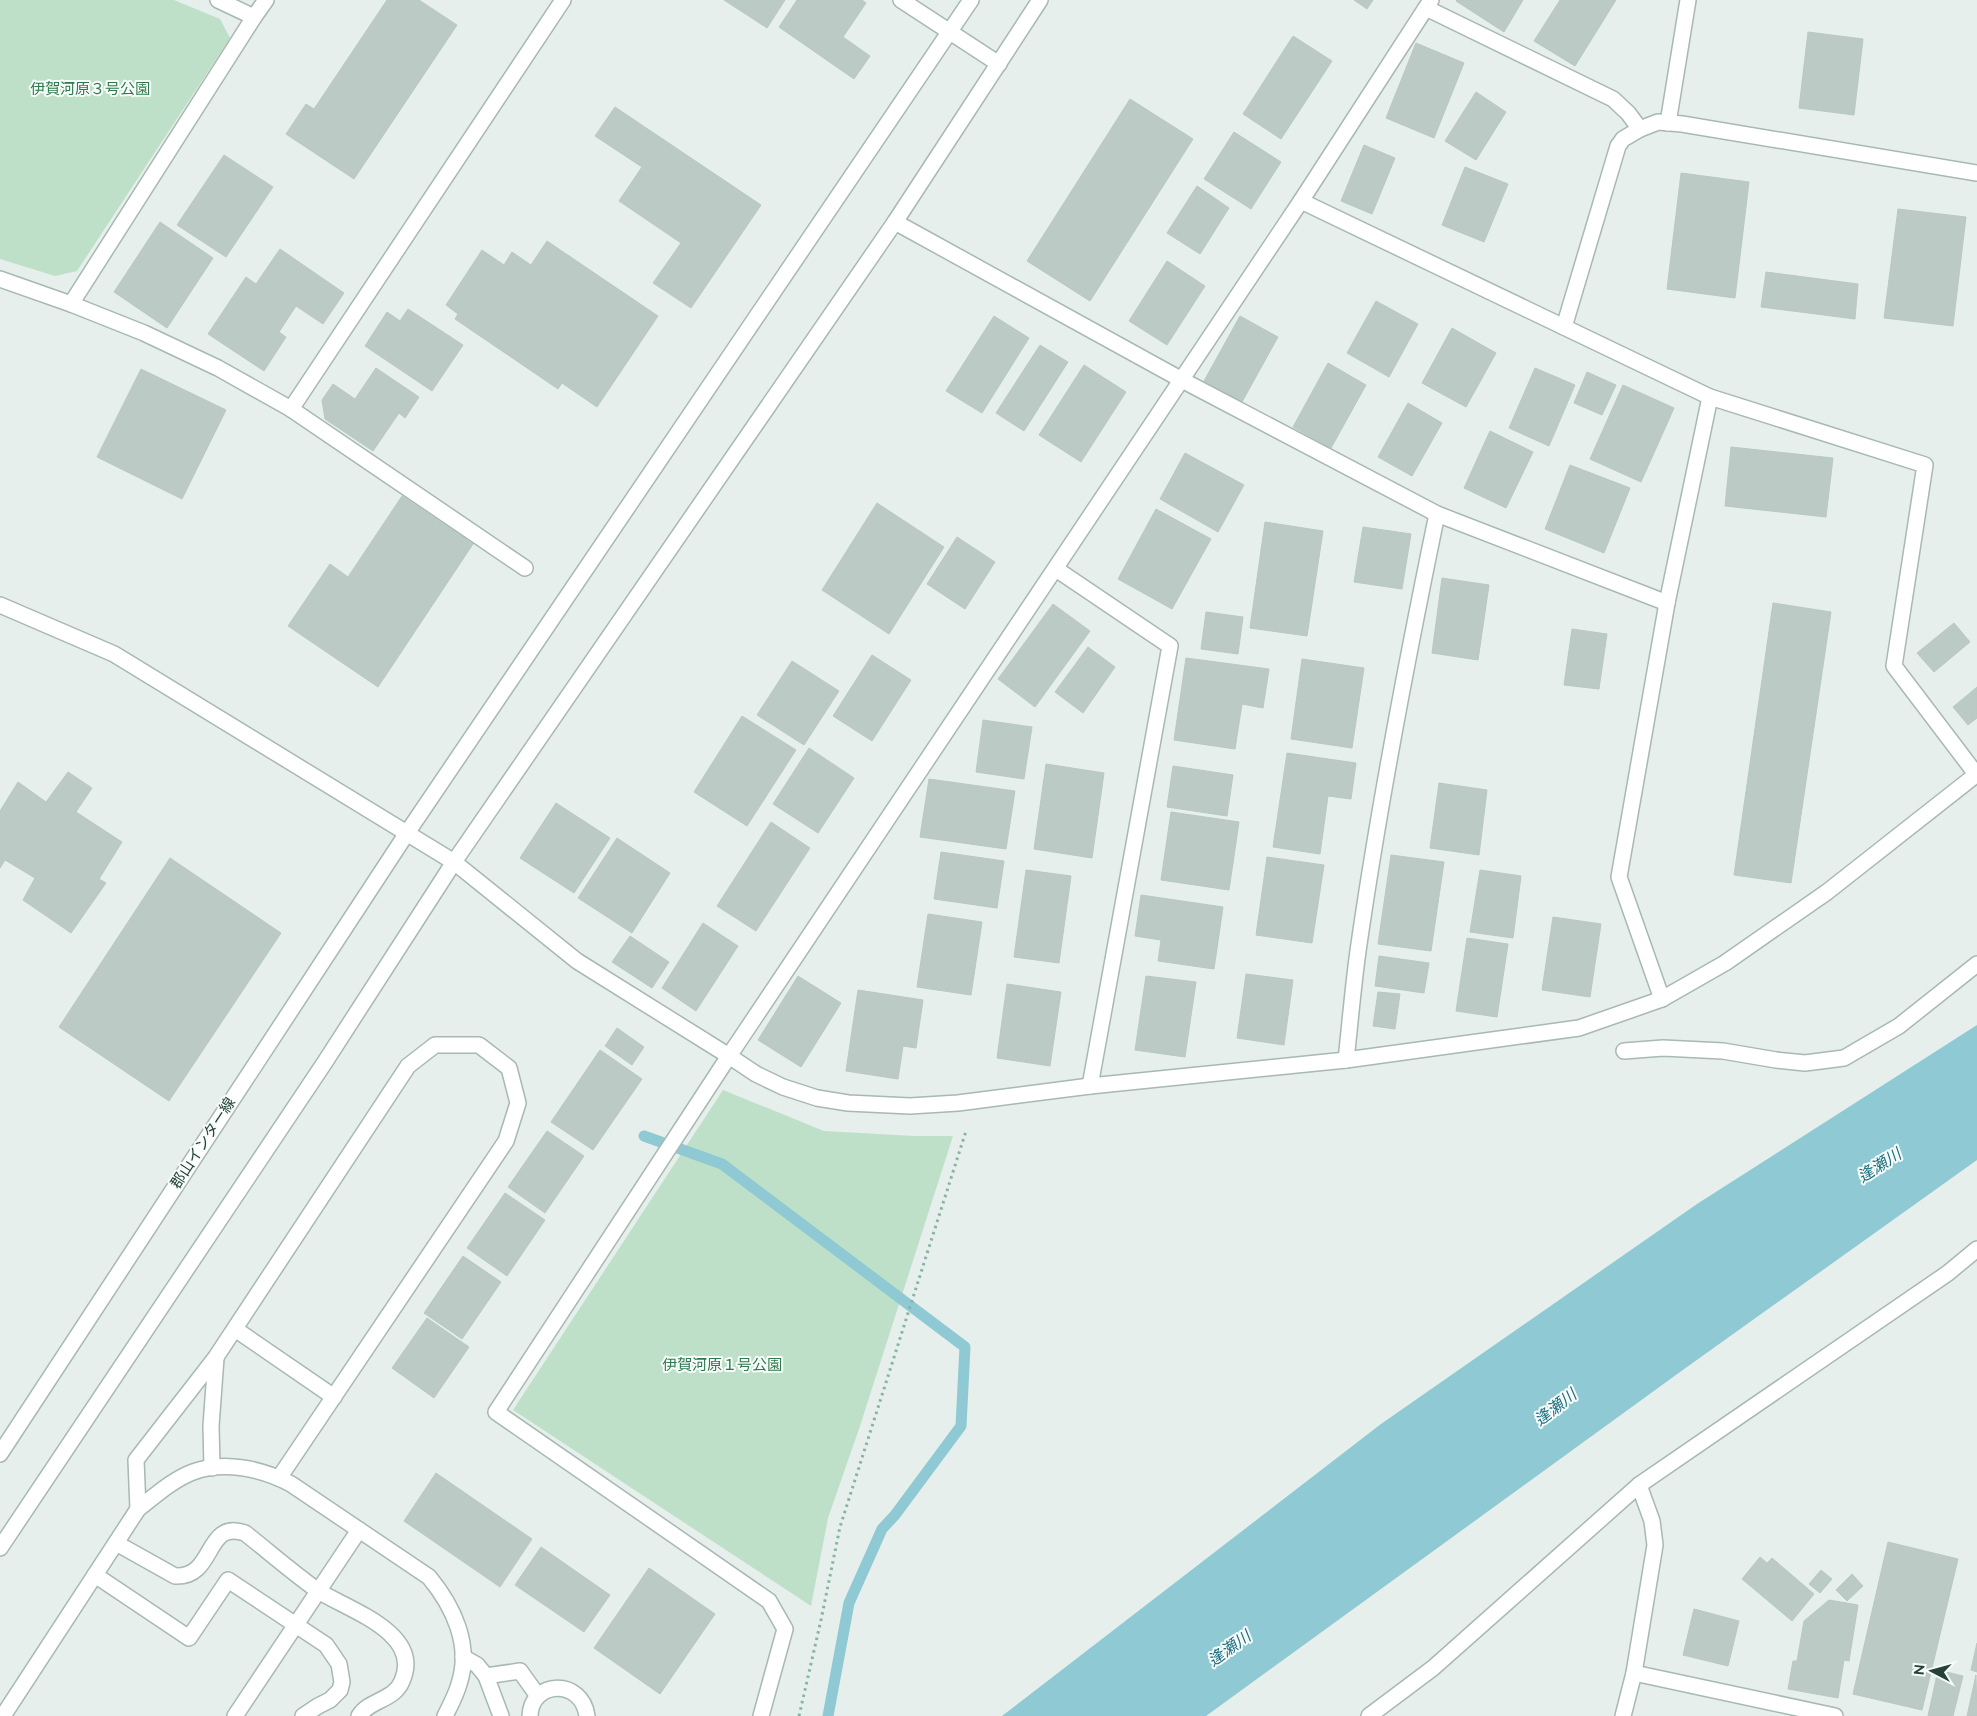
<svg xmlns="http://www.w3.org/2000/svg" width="1977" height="1716" font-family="Raleway,'Noto Sans JP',sans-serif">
  <rect width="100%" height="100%" fill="#e6efeb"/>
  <g fill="#bfe0c8">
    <path d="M0,0H174L220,19L230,38L77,271L55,276L0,259Z"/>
    <path d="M723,1090L824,1131L914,1136H953L860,1426L828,1518L811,1606L513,1410Z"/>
  </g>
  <path fill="#8ec9d4" d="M1977,1025V1160L1680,1372L1206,1716H1002L1381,1424L1697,1204Z"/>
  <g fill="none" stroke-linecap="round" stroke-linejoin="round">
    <path stroke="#8ec9d4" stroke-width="11" d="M644,1136L722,1164L965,1347L961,1426L895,1515L882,1529L849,1603L828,1716"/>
  </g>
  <g fill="#bbcac4" stroke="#b8c9c2">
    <path d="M387,0H419L457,25L354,179L286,134L306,104L314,109Z"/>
    <path d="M724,0H785L767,28Z"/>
    <path d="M797,0H862L866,3L843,37L870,56L854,79L779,27Z"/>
    <path d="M1354,0H1373L1367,9Z"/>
    <path d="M1457,0H1523L1504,32L1456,1Z"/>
    <path d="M1560,0H1616L1575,66L1534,41Z"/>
    <path d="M1808,32L1863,39L1854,115L1799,108Z"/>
    <path d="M1293,36L1332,61L1281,139L1243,114Z"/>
    <path d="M1416,43L1464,63L1434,138L1386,118Z"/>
    <path d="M1476,92L1506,112L1476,160L1445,141Z"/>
    <path d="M1130,99L1193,139L1090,301L1027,261Z"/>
    <path d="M615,107L761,205L691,308L653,283L681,243L619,201L642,167L595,136Z"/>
    <path d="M1234,132L1281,162L1251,209L1204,179Z"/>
    <path d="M1364,145L1395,158L1372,214L1341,201Z"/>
    <path d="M224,155L273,187L226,257L177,225Z"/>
    <path d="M1465,167L1508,184L1484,242L1442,225Z"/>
    <path d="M1681,173L1749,182L1735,298L1667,289Z"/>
    <path d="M1197,186L1229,208L1200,254L1167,233Z"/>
    <path d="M1898,209L1966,217L1953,326L1884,318Z"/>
    <path d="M160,222L213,258L167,328L114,292Z"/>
    <path d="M547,241L658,316L597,407L562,383L558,389L455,319L458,314L446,305L482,250L504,265L512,252L531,265Z"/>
    <path d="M280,249L344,293L323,324L296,306L279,332L286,337L264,371L208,334L246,277L256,284Z"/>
    <path d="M1167,261L1205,286L1167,345L1129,321Z"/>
    <path d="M1766,272L1858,284L1855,319L1761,307Z"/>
    <path d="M1376,301L1418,324L1389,377L1347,353Z"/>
    <path d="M408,309L463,345L432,391L365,346L387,312L400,321Z"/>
    <path d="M994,316L1029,338L982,413L946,391Z"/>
    <path d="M1240,316L1278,337L1242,402L1204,381Z"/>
    <path d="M1452,328L1496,353L1466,407L1422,383Z"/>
    <path d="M1040,345L1068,362L1024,431L996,413Z"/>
    <path d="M1328,363L1366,385L1331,448L1293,427Z"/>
    <path d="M1084,365L1126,392L1081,462L1039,435Z"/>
    <path d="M376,368L419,397L405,418L399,413L373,451L325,419L322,400L333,384L355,399Z"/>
    <path d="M1535,368L1575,385L1549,446L1509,428Z"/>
    <path d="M141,369L226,410L182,499L97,457Z"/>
    <path d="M1587,372L1616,385L1602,415L1574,403Z"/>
    <path d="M1623,385L1674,408L1641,482L1590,459Z"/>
    <path d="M1408,403L1442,423L1412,476L1378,457Z"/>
    <path d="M1490,431L1533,452L1506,508L1464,488Z"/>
    <path d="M1731,447L1833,458L1826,517L1725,506Z"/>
    <path d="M1185,453L1244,485L1218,532L1160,499Z"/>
    <path d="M1570,465L1630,488L1604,553L1545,529Z"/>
    <path d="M402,496L473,544L378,687L288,626L330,564L348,577Z"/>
    <path d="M877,503L944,547L889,634L822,590Z"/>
    <path d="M1156,509L1211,539L1172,609L1118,579Z"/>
    <path d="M1265,522L1323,531L1307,636L1250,628Z"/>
    <path d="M1363,527L1411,534L1402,589L1354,582Z"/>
    <path d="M957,537L995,562L965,609L927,584Z"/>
    <path d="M1442,578L1489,585L1478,660L1432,653Z"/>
    <path d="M1773,603L1831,612L1791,883L1734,875Z"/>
    <path d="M1053,604L1090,631L1035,707L998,679Z"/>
    <path d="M1206,612L1243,617L1238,654L1201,649Z"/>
    <path d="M1954,623L1970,642L1934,672L1917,653Z"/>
    <path d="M1572,629L1607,634L1599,689L1564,685Z"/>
    <path d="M1088,647L1115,667L1083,713L1055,692Z"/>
    <path d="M872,655L911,680L872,741L833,716Z"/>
    <path d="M1186,658L1269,669L1263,708L1242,704L1235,749L1174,740Z"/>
    <path d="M1302,659L1364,668L1352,748L1291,739Z"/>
    <path d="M792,661L839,691L804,745L757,715Z"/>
    <path d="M1977,687V718L1968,725L1953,707Z"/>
    <path d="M742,716L796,750L747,826L694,792Z"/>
    <path d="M983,720L1032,727L1024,779L976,772Z"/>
    <path d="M809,748L854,778L818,833L773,804Z"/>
    <path d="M1287,753L1356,763L1351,799L1328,796L1320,854L1273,847Z"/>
    <path d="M1046,764L1104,773L1092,858L1034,849Z"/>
    <path d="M1173,766L1233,775L1227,816L1167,807Z"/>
    <path d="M68,772L92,788L76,812L122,842L99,879L106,883L71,933L23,900L35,878L5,860L0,868V811L18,782L46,802Z"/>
    <path d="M929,779L1015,791L1006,849L920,837Z"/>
    <path d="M1439,783L1487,790L1479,855L1430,848Z"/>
    <path d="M556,803L610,838L574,893L520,858Z"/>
    <path d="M1171,812L1239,822L1229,890L1161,880Z"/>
    <path d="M771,822L810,848L756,931L717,906Z"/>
    <path d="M617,838L670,873L632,933L578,898Z"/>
    <path d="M941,852L1004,861L997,908L934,899Z"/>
    <path d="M1391,855L1444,862L1431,951L1378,944Z"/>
    <path d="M1267,857L1324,865L1312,943L1256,935Z"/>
    <path d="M170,858L281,933L169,1101L59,1027Z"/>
    <path d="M1026,870L1071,876L1059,963L1014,957Z"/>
    <path d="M1480,870L1521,876L1513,938L1470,932Z"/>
    <path d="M1141,895L1223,907L1214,969L1158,961L1161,940L1135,936Z"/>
    <path d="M928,914L982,922L971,995L917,987Z"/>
    <path d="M1553,917L1601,924L1590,997L1542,990Z"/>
    <path d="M703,923L738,946L696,1011L662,988Z"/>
    <path d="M630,936L669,962L652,988L612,962Z"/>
    <path d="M1467,938L1508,944L1497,1017L1456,1011Z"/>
    <path d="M1379,956L1429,963L1424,993L1375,986Z"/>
    <path d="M1246,974L1293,980L1284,1045L1237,1038Z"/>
    <path d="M798,976L841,1003L801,1067L758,1040Z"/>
    <path d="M1146,976L1196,982L1185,1057L1135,1050Z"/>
    <path d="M1007,984L1061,992L1050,1066L997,1058Z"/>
    <path d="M858,990L923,1000L916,1048L903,1046L898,1079L846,1071Z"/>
    <path d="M1378,992L1400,994L1395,1029L1373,1026Z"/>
    <path d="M617,1028L644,1047L632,1065L605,1046Z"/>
    <path d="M600,1050L642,1079L593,1150L551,1122Z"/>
    <path d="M547,1131L584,1156L545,1213L508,1187Z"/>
    <path d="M505,1193L545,1220L507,1276L467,1248Z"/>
    <path d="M463,1256L501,1282L462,1339L424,1313Z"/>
    <path d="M427,1318L469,1347L434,1398L392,1368Z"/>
    <path d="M436,1473L532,1539L500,1587L404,1521Z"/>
    <path d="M1888,1542L1958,1559L1922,1710L1853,1694Z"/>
    <path d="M541,1547L610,1595L584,1632L515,1585Z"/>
    <path d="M1760,1557L1767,1563L1772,1558L1814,1594L1792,1621L1742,1579Z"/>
    <path d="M649,1568L715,1614L660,1694L594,1648Z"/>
    <path d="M1821,1570L1832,1579L1820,1593L1809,1584Z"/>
    <path d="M1852,1574L1863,1586L1847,1601L1836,1590Z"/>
    <path d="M1829,1600L1858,1605L1849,1661L1844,1660L1838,1698L1788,1689L1793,1661H1797L1804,1621Z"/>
    <path d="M1694,1609L1739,1621L1728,1666L1683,1655Z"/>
    <path d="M1977,1643V1672L1971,1670Z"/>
    <path d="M1938,1670L1963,1676L1953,1716H1928Z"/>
    <path d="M1976,1675L1977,1716H1967Z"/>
  </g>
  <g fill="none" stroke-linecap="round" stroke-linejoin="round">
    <defs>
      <g id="minor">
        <path d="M218,0L254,17L266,0"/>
        <path d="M901,0L999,64"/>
        <path d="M1431,0L1301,201L729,1056L756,1074L783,1087L817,1098L848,1103L910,1106L958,1103L1090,1086L1346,1060L1579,1028L1662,999L1725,963L1827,892L1977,774"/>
        <path d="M1426,8L1613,99L1628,113L1640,129L1658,122L1682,124L1977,173"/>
        <path d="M1668,123L1688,0"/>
        <path d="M1301,201L1710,397L1925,465L1894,666L1976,774"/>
        <path d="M895,222L1182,380L1437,514L1667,603"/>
        <path d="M0,279L71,304L254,17"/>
        <path d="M71,304L144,333L218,368L291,409L563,0"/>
        <path d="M1564,327L1618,146L1623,139L1640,129"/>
        <path d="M291,409L525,568"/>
        <path d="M1056,569L1170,646L1090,1086"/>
        <path d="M0,605L114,654L454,862L577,961L729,1056L496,1412L769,1601L785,1629L761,1716"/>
        <path d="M1662,999L1619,877L1667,603L1710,397"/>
        <path d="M1624,1051L1663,1048L1723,1051L1776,1060L1805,1063L1844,1058L1899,1026L1977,964"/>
        <path d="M1346,1060C1350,1024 1353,987 1358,951C1379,804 1407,659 1437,514"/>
        <path d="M235,1329L334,1397"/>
        <path d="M0,1454L407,833L971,0"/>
        <path d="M212,1468L211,1426L216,1358"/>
        <path d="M138,1509L136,1460L216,1357L408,1066L435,1045H479L509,1068L518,1103L506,1141L279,1478"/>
        <path d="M116,1543L175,1576C216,1578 204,1519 245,1533C269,1552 292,1572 317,1590C345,1609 424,1632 402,1681C394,1701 370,1699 359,1716"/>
        <path d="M0,1548L325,1062L454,862L895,222L1040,0"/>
        <path d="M95,1575L189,1638L228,1580L326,1645L339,1664L342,1682L340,1690L330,1700L318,1706L303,1716"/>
        <path d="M463,1657L477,1665L486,1676L501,1716"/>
        <path d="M1634,1673L1835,1716"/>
        <path d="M486,1676L520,1671L538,1696"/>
        <path d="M3,1716L138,1509C155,1496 172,1480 193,1472C224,1460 262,1469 291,1484L429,1577C453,1606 472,1645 459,1684C456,1695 450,1706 445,1716"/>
        <path d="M235,1716L359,1530"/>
        <path d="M530,1716C531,1680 582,1678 587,1716"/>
        <path d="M1369,1716L1433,1668L1639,1485L1948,1273L1977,1249"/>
        <path d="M1623,1716L1634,1673L1655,1545L1652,1521L1639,1485"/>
      </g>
    </defs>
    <use href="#minor" stroke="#a8b8b2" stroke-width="18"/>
    <path stroke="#86b3a5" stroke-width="3" stroke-dasharray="2.5 4" stroke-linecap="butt" d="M799,1716L821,1620L840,1527L966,1131"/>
    <use href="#minor" stroke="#fff" stroke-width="15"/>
  </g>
  <g text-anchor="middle" stroke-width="4" stroke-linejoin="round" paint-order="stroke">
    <g font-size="15" fill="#2d7a4b" stroke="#f7fbf9">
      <text x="90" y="94">伊賀河原３号公園</text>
      <text x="722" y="1370">伊賀河原１号公園</text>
    </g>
    <g font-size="15" fill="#24423a" stroke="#f7fbf9">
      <text transform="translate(203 1143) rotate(-57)" y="5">郡山インター線</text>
    </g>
    <g font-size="16" font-style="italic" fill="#1c6f80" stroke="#f7fbf9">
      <text transform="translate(1879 1165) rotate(-33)" y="6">逢瀬川</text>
      <text transform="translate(1555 1407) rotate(-38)" y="6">逢瀬川</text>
      <text transform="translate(1229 1648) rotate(-36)" y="6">逢瀬川</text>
    </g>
  </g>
  <g transform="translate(1932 1671) rotate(276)" stroke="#f7fbf9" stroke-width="4" paint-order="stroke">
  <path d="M0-4L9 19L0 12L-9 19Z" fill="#24423a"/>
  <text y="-8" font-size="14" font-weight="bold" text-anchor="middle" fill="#24423a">N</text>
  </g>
</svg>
